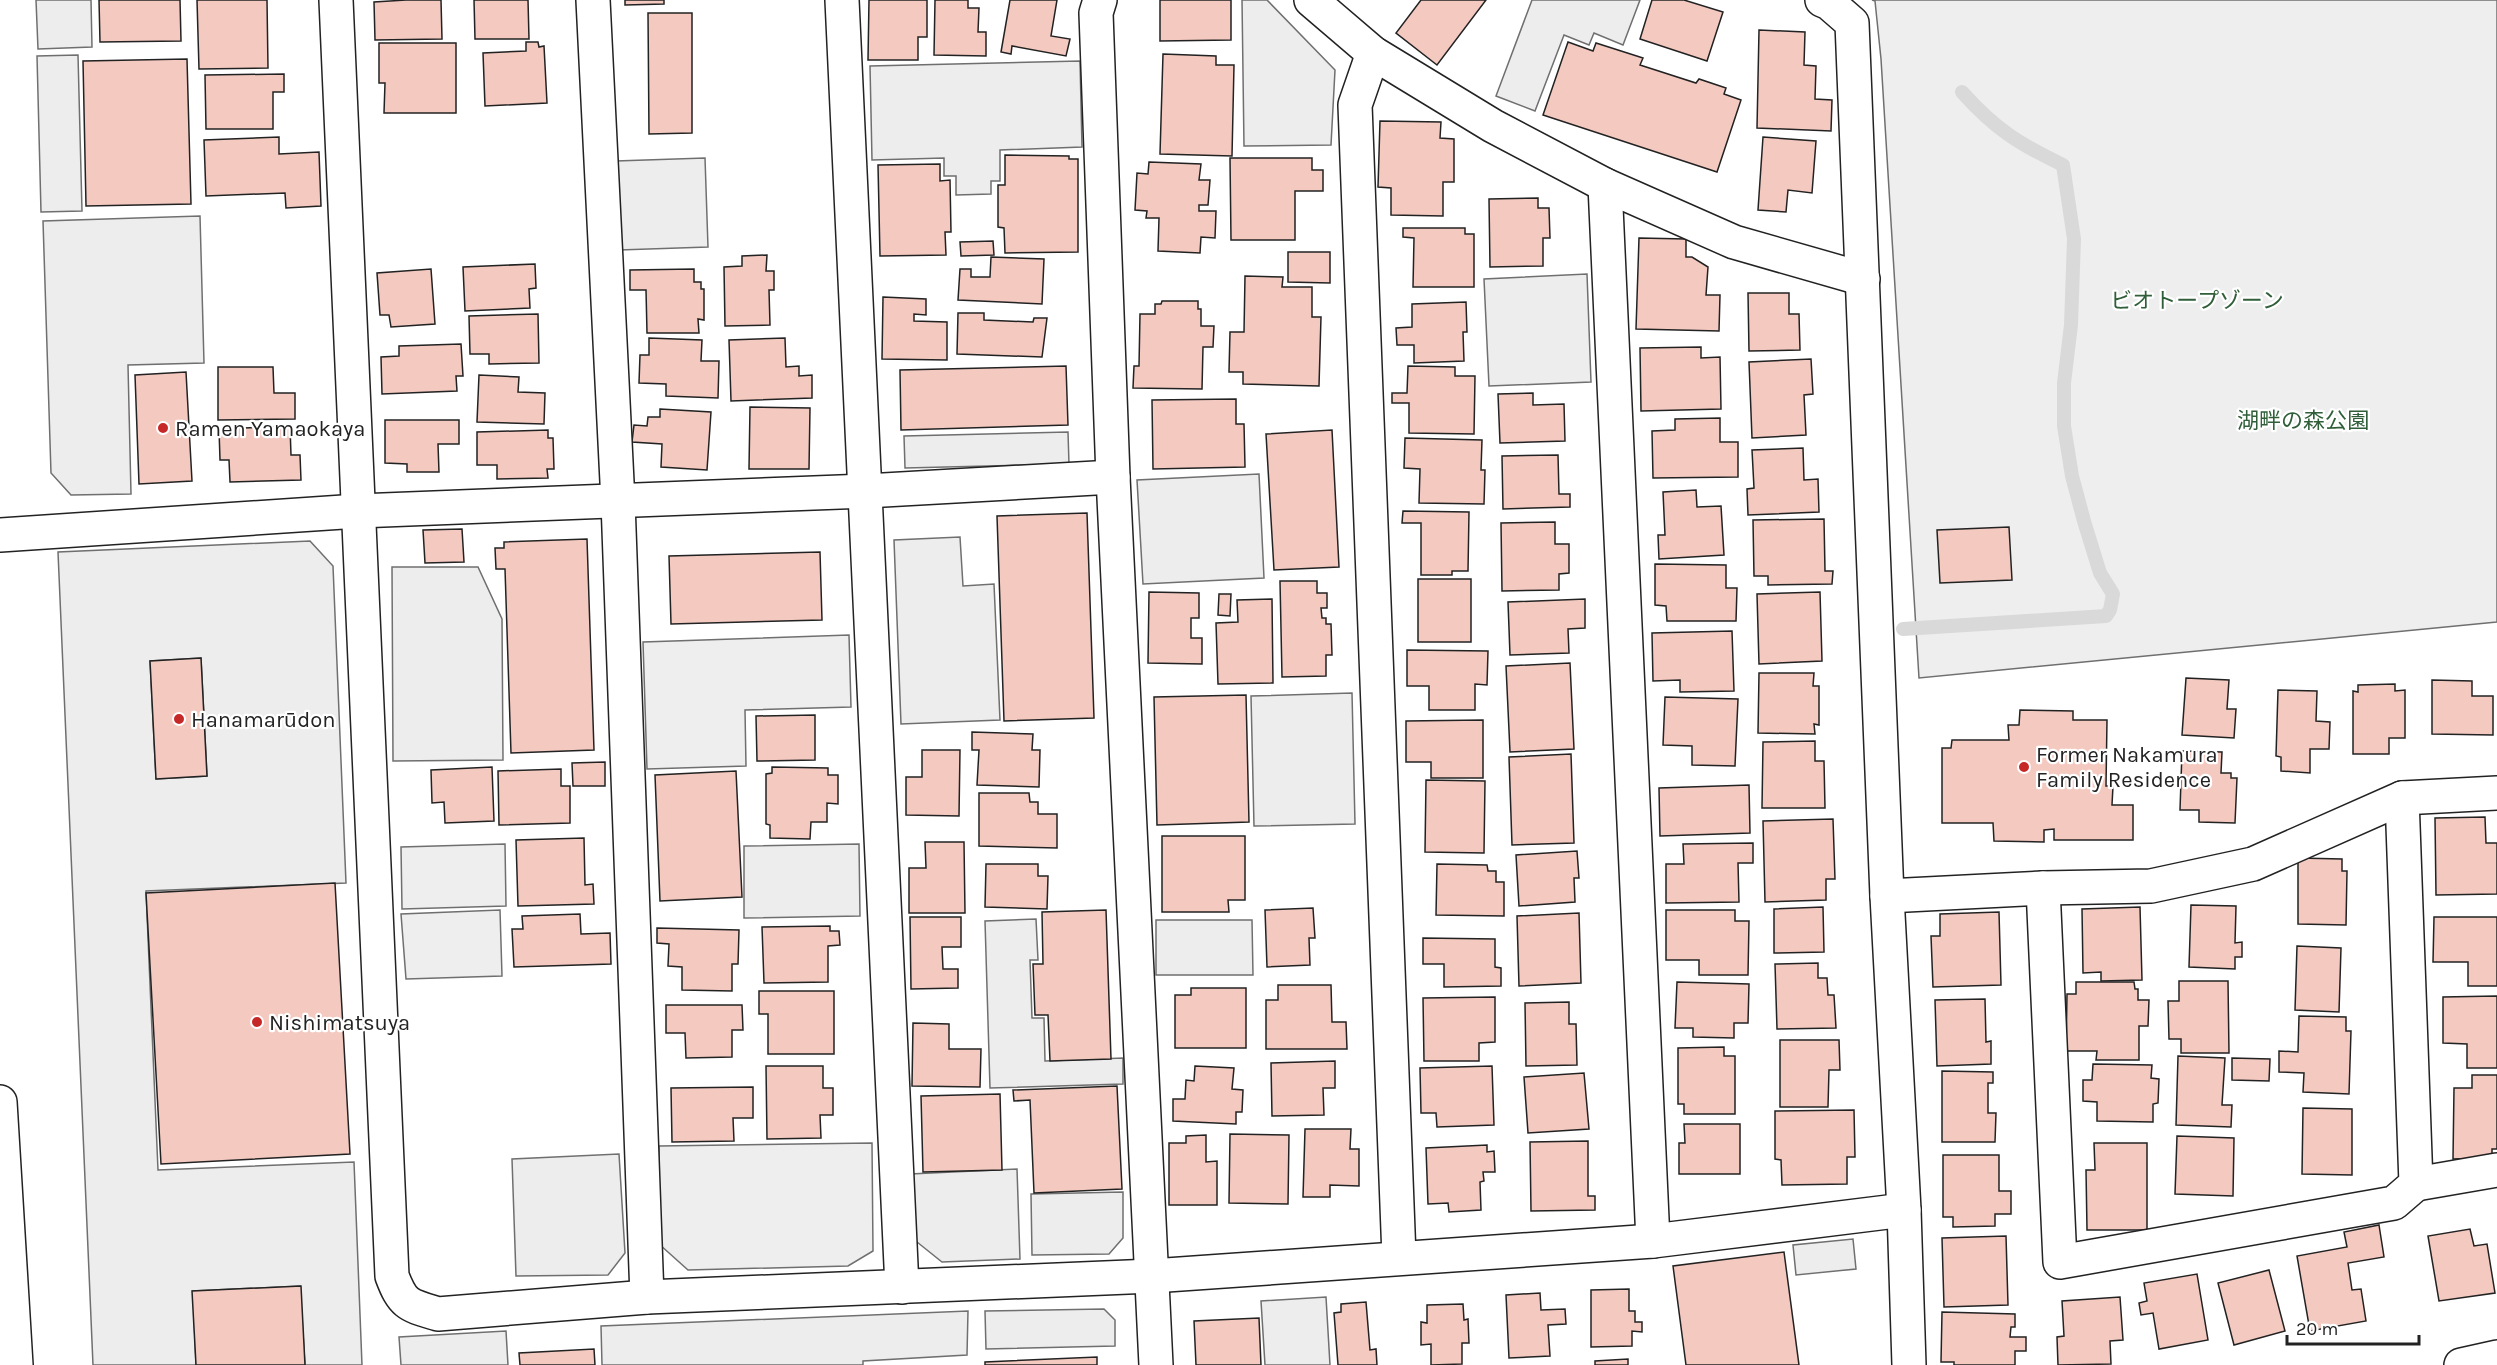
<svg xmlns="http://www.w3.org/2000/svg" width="2497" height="1365" font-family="Karla,'Noto Sans JP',sans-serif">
  <rect width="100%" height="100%" fill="#fff"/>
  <g fill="#eee" stroke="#6f6f6f" stroke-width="1.5">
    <path d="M1872,0H2497V622L1919,678L1881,59L1875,1Z"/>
    <path d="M849,635L851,707L745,710L746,766L647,769L643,642Z"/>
    <path d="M505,844L506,906L402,909L401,847Z"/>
    <path d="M500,910L502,976L406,979L401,914Z"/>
    <path d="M872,1143L873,1251L848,1266L688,1270L659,1244V1146Z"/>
  </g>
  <g fill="#ededed" stroke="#6f6f6f" stroke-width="1.5" fill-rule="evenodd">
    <path d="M36,0H91L92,47L38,49Z"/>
    <path d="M1242,0H1267L1335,70L1331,145L1244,146Z"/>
    <path d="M1532,0H1640L1623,45L1594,33L1589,45L1564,35L1535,111L1496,96Z"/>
    <path d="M78,55L82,211L41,212L37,56Z"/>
    <path d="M1080,61L1082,147L1000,150V181H991V194L956,195V176H944V158L872,160L870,66Z"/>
    <path d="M705,158L708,247L619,250L616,161Z"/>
    <path d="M200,216L204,363L128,365L131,494L71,495L51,473L43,221Z"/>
    <path d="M1587,274L1591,382L1489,386L1484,279Z"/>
    <path d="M1068,432L1069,464L905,468L904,436Z"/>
    <path d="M1259,474L1264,578L1143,584L1137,480Z"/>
    <path d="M960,537L963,586L994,584L1000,720L901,724L894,540Z"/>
    <path d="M310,541L333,566L346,883L146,891L158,1170L354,1162L362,1365H305L300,1286L193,1291L196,1365H93L58,552ZM201,658L207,776L156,779L150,661Z"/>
    <path d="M392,567H478L502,619L503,760L393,761Z"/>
    <path d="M1352,693L1355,824L1254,826L1251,696Z"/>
    <path d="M859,844L860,916L744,918V846Z"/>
    <path d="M1036,919L1038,960H1030L1032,1018H1044L1045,1061L1123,1058V1084L990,1088L985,921Z"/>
    <path d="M1156,920H1252L1253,975H1156Z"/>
    <path d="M619,1154L625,1253L608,1275L516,1276L512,1159Z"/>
    <path d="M1017,1169L1020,1259L942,1262L912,1238L910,1174Z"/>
    <path d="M1123,1192V1238L1109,1254L1032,1255L1031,1194Z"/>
    <path d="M1853,1239L1856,1269L1796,1275L1793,1245Z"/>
    <path d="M1326,1297L1330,1365H1265L1261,1301Z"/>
    <path d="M1104,1309L1115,1320V1346L986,1349L985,1311Z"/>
    <path d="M968,1311L967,1355L863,1361V1365H602L601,1326Z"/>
    <path d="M506,1331L508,1365H401L399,1337Z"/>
  </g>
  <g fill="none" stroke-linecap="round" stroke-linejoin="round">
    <path stroke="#d9d9d9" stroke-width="14" d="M1903,629L2106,616L2110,610L2113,594L2100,573L2084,521L2072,476L2064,426V383L2071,325L2074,239L2063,165C2019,144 1995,129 1962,92"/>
  </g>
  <g fill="#f3c9c0" stroke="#222" stroke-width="1.5">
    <path d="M99,0H180L181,41L100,42Z"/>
    <path d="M197,0H267L268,68L199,69Z"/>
    <path d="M406,0H441L442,39L375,40L374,2Z"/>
    <path d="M474,0H528L529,39H475Z"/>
    <path d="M625,0H664V4L625,5Z"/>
    <path d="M869,0H927V37H918V60H868Z"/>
    <path d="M935,0H968V8H979L978,32H986V56L934,55Z"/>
    <path d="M1010,0H1057L1051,36L1070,39L1066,56L1012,46L1011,54L1001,52Z"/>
    <path d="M1160,0H1231V40L1160,41Z"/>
    <path d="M1421,0H1486L1437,65L1396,33Z"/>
    <path d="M1652,0H1684L1723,12L1707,61L1640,39Z"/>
    <path d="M648,13H692V133L649,134Z"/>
    <path d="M1759,30L1805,32L1804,65L1816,66L1815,99L1832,100L1831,131L1757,128Z"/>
    <path d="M526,42H538L539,47L544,46L547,103L485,106L483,53L526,51Z"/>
    <path d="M1568,42L1593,51L1596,43L1643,58L1640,65L1696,83L1699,79L1726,88L1724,94L1741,100L1717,172L1543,115Z"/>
    <path d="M379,43H456V113H384L385,83H379Z"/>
    <path d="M1163,54L1216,56V65H1234L1232,156L1160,154Z"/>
    <path d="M187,59L191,204L86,206L83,61Z"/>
    <path d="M284,74V92H273V129H206L205,75Z"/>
    <path d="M1380,121L1441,122L1440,138L1454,139V182H1443V216L1391,215V188L1378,187Z"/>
    <path d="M279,137V154L319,152L321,206L286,208L285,193L206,196L204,140Z"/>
    <path d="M1763,137L1816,141L1812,193L1788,190L1786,212L1758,210Z"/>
    <path d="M1005,155L1069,156V159H1078V252L1005,253L1004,228L998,227V185H1005Z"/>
    <path d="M1230,158H1312V170H1323V191H1295V240H1231Z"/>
    <path d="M1149,162L1201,164L1199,180H1210L1208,205H1199V211H1216L1215,238L1201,237L1200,253L1158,251L1159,218H1146L1147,211L1135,210L1137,173L1148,174Z"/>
    <path d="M940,164V181L950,180L951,232H945L946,255L880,256L878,165Z"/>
    <path d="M1538,198V208H1549L1550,238H1543V266L1490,267L1489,199Z"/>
    <path d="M1403,228H1465V234H1474V287H1413L1414,238L1403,237Z"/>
    <path d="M1639,238L1686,239V257H1692L1708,267L1706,295H1720L1719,331L1636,329Z"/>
    <path d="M993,241L994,255L961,256L960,242Z"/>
    <path d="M1288,252H1330V283L1288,282Z"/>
    <path d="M767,255L766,271H774V290H769L770,325L725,326L724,267L742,266V256Z"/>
    <path d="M991,257L1044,259L1042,304L958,300L960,269H971V277H990Z"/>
    <path d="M535,264L536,288L529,289L530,308L465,311L463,267Z"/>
    <path d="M431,269L435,324L391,327L389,315H380L377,273Z"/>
    <path d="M694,269V282H701V289H704V320L698,319L699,333H647L646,290H630V270Z"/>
    <path d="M1245,276L1283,277L1282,287H1312V317H1321L1319,386L1243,384V372H1229L1230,332H1244Z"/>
    <path d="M1748,293H1789V314H1799L1800,350L1749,351Z"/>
    <path d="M883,297L926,299V315L914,314V321L947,322V360L882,359Z"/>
    <path d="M1162,301H1198V309H1201V326H1214L1213,347H1203L1202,389L1133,388L1134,366H1139L1140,314H1155V304H1161Z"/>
    <path d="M1466,302L1467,332H1463L1464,361L1414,363V345H1397L1396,328L1412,327V304Z"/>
    <path d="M958,313H984V320L1033,322L1034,318H1047L1042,357L957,354Z"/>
    <path d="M538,314L539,363L489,364V354H470L469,316Z"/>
    <path d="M649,338L702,340L701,361H719L718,398L666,396V384L639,383L640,355H649Z"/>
    <path d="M785,338L786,367L799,366V376L812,375V398L731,401L729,340Z"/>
    <path d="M461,344L463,376H456L457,391L382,394L381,357L399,356V346Z"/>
    <path d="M1701,347V358L1720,357L1721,409L1641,411L1640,348Z"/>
    <path d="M1811,359L1813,394L1804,395L1806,435L1752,438L1749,362Z"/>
    <path d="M1066,366L1068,425L901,430L900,370Z"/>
    <path d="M1408,366L1455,367V376H1475L1474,434L1409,433V403H1392V393H1407Z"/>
    <path d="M218,367H273L274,393H295V419L218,420Z"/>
    <path d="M186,372L192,481L139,484L135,375Z"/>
    <path d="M479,375L519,377L518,392L545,393L544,424L477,422Z"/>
    <path d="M1533,393V405L1564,404L1565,441L1500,443L1498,394Z"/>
    <path d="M1236,399V424H1244L1245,467L1153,469L1152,400Z"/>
    <path d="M750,407L810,408L809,469H749Z"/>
    <path d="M660,409L711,412L707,470L661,467L662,444L632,442L634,425L647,426L648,417H660Z"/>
    <path d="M1720,418V442H1738V477L1653,478L1652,431L1675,430V419Z"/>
    <path d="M385,420H459V444H438L439,472H407V464L385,463Z"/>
    <path d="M290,426L291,455H300L301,480L230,482L229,460H220L219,429Z"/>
    <path d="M548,430V438H553L554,469H547L548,478L497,479V465H477V432Z"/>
    <path d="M1332,430L1339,567L1274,570L1266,434Z"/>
    <path d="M1405,438L1482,440L1481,470H1485L1484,504L1419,503L1420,469L1404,468Z"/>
    <path d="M1803,448L1804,480L1818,479L1819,512L1748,515L1747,489L1754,488L1752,450Z"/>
    <path d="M1558,455L1559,494H1570V507L1503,509L1502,456Z"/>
    <path d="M1696,490L1697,507L1721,506L1724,555L1659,559L1658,535H1665L1663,492Z"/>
    <path d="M1403,511L1469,512L1468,571H1452V575H1421V523H1402Z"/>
    <path d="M1087,513L1094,718L1004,721L997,516Z"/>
    <path d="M1824,519L1825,571H1833L1832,584L1768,585V576H1754L1753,520Z"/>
    <path d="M1555,522V544H1569V573L1559,574V590L1502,591L1501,523Z"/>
    <path d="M2009,527L2012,580L1940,583L1937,530Z"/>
    <path d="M462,529L464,562L425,563L423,530Z"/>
    <path d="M587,539L594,750L511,753L505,569H496L495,548H504V542Z"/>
    <path d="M820,552L822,620L671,624L669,556Z"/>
    <path d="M1655,564L1726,565V588H1737L1736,621H1667L1666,606L1655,605Z"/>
    <rect x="1418" y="579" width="53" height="63"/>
    <path d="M1280,581H1317V593H1327V608H1321L1322,618H1326V624H1331L1332,655H1326V676L1282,677Z"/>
    <path d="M1149,592L1199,593V618H1191V638H1202V664L1148,663Z"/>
    <path d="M1820,592L1822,661L1759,664L1757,594Z"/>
    <path d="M1219,594H1231L1230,616L1218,615Z"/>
    <path d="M1272,599L1273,683L1218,684L1216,623L1238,622L1237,600Z"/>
    <path d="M1585,599V628L1568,629L1569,653L1510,655L1508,602Z"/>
    <path d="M1732,631L1734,691L1680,692V680L1653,681L1652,633Z"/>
    <path d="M1407,650L1488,651L1487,685L1475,684V710H1429V686H1407Z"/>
    <path d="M201,658L207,776L156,779L150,661Z"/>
    <path d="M1570,663L1574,749L1510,752L1506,666Z"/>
    <path d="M1759,673H1814L1813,686H1819V725L1814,724L1815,734L1758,733Z"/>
    <path d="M2186,678L2229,680L2227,709H2236L2234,738L2182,735Z"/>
    <path d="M2432,680L2472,681V696H2493V735L2432,734Z"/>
    <path d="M2395,684V691L2405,690V738H2389V754H2353V691L2358,692V685Z"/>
    <path d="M2278,690L2317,691L2316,721L2330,722L2329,749H2310V773L2281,771V757L2276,756Z"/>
    <path d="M1246,695L1249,822L1157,825L1154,697Z"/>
    <path d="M1665,697L1738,699L1735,766L1692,765V746L1663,745Z"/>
    <path d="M2020,710L2073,711V720H2107L2106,786H2113L2112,805H2133V840H2054V829L2044,830V842L1994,841L1993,823H1942V748H1951L1952,740H2009L2008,725H2019Z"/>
    <path d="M815,715V760L757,761L756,716Z"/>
    <path d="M1483,720V778H1431V762H1406V721Z"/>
    <path d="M972,732L1033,734L1032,750H1040L1039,787L977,785L979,750H972Z"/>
    <path d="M1815,741V761H1824L1825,808H1762L1763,742Z"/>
    <path d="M922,750H960L959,816L906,815V777H922Z"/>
    <path d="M2182,751L2222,752L2221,773H2231V778H2237L2235,823L2199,822V810H2180Z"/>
    <path d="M1571,754L1574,843L1512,845L1509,757Z"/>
    <path d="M605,762V786H573L572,763Z"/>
    <path d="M492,767L494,821L445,823L444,802L432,803L431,770Z"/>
    <path d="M772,767L828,768V775H838V804L827,803V822H811L810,839L770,838V825L766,824V774L772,773Z"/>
    <path d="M561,769V786H570V823L499,825L498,771Z"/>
    <path d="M736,771L742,897L660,901L655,775Z"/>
    <path d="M1426,780L1485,781L1484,853L1425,852Z"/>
    <path d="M1749,785L1750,833L1660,836L1659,788Z"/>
    <path d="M979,793H1029L1030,802H1038V814H1057V848L979,846Z"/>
    <path d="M2485,817L2486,843H2497V894L2436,895L2435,818Z"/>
    <path d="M1833,819L1835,879H1826V900L1765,902L1763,821Z"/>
    <path d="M1162,836H1245V900H1228L1229,912H1162Z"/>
    <path d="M584,838L585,885L593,884L594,904L518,906L516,840Z"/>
    <path d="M925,842H964L965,913H909V868H926Z"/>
    <path d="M1753,843V863H1738L1739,902L1666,903V864H1684L1683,844Z"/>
    <path d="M1577,851L1579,878H1574L1575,902L1519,906L1516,855Z"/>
    <path d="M2298,858L2342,859V871H2347L2346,925L2298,924Z"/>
    <path d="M986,864H1038V876H1048L1047,909L985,907Z"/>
    <path d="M1437,864L1487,865L1488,871H1496V882H1504V916L1436,915Z"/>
    <path d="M335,883L350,1154L161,1164L146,893Z"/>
    <path d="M2191,905L2236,906L2235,943L2242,942V957H2235V969L2189,967Z"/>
    <path d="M1823,907L1824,952L1774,953V909Z"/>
    <path d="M2140,907L2142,980L2101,981V972L2083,973L2082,909Z"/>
    <path d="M1313,908L1315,938H1309L1310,965L1267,967L1265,910Z"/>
    <path d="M1106,910L1111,1059L1050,1061L1048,1015H1035L1033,964H1043L1042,912Z"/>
    <path d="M1666,910H1735V921H1749L1748,975H1699V960H1666Z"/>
    <path d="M1999,912L2001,985L1933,987L1931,936H1940V914Z"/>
    <path d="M1579,913L1581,983L1519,986L1517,916Z"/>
    <path d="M580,914L581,934L610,933L611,964L514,967L512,929H523L522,916Z"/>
    <path d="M910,917H961V947H942L943,969H958V988L911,989Z"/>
    <path d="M2434,917H2497V986H2468V962H2433Z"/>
    <path d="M830,926V931H839L840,945L828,946V982L764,983L762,927Z"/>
    <path d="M657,928L739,930L738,964H732V991L682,990V967L668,966L669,944L657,943Z"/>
    <path d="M1423,938L1495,939V967L1501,968V986L1444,987V964H1423Z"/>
    <path d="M2297,946L2341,948L2339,1012L2295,1010Z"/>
    <path d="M1818,963V978H1827L1828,995H1834L1836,1028L1777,1029L1775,964Z"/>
    <path d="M2179,981H2228L2229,1053H2181V1039H2169L2168,1001H2179Z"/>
    <path d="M1677,982L1749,984L1748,1023H1734V1038L1693,1037V1028H1675Z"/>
    <path d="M2076,982H2134L2135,989H2138V1000H2149L2148,1026H2139V1060H2096L2097,1051H2066L2067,994H2076Z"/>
    <path d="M1278,985H1331L1332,1022H1346L1347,1049H1266V1000H1278Z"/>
    <path d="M1191,988H1246V1048H1175V995H1191Z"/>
    <path d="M759,991H834V1054H768V1014H759Z"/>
    <path d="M2497,996V1068H2467V1044L2443,1043V997Z"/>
    <path d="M1495,997V1042L1479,1043V1061H1424L1423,998Z"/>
    <path d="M1985,999L1986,1042L1991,1041V1064L1937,1066L1935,1000Z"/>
    <path d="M1569,1002V1024H1576L1577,1065L1526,1066L1525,1003Z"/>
    <path d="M666,1005H742L743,1030H732V1057L686,1058L685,1033H666Z"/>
    <path d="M2299,1016L2346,1017V1031H2351L2349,1094L2303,1092L2304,1073L2279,1072V1051L2298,1052Z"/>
    <path d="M913,1023L949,1024V1049H981L980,1087L912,1086Z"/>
    <path d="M1780,1040H1839L1840,1070H1829L1828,1107H1780Z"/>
    <path d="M1724,1047V1056H1735V1114H1684V1104H1678V1048Z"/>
    <path d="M2178,1056L2225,1058L2222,1105H2232L2231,1127L2176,1125Z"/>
    <path d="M2232,1058L2270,1059L2269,1081L2232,1080Z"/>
    <path d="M1335,1061V1088H1323L1324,1115L1272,1116L1271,1063Z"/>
    <path d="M2093,1064L2152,1065L2151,1078L2159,1079L2158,1103L2153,1104V1122L2097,1121V1102L2083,1101V1080H2092Z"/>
    <path d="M766,1066H823V1088H833V1115H820L821,1138L767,1139Z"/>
    <path d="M1195,1066L1234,1068L1232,1089L1243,1090L1242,1112H1236V1124L1173,1121V1099H1185L1186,1080L1194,1081Z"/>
    <path d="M1492,1066L1494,1125L1437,1127L1436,1113H1421L1420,1068Z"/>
    <path d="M1942,1071L1993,1072V1083H1988V1113H1996L1995,1142H1942Z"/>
    <path d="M1584,1073L1589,1129L1528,1133L1524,1077Z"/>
    <path d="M2472,1075H2497V1149H2492V1158L2453,1159L2454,1088H2472Z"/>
    <path d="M1117,1086L1122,1189L1034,1193L1030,1100L1014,1101L1013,1090Z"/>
    <path d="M753,1087V1118H733L734,1141L672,1142L671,1088Z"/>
    <path d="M1000,1094L1002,1170L923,1172L921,1096Z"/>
    <path d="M2303,1108L2352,1109V1175L2302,1174Z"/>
    <path d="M1854,1110L1855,1157H1847V1184L1782,1185L1781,1160L1775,1159V1111Z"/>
    <path d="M1684,1124H1740V1174H1679V1143H1685Z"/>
    <path d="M1305,1129H1351L1350,1149H1359V1186L1330,1185V1197H1303Z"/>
    <path d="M1230,1134L1289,1135L1288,1204L1229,1203Z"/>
    <path d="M1206,1135V1162L1217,1161V1205H1169V1143H1186V1136Z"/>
    <path d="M2177,1136L2234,1138L2233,1196L2175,1194Z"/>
    <path d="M1588,1141V1196H1595V1210L1531,1211L1530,1142Z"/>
    <path d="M2094,1143H2147V1230H2087L2086,1170H2095Z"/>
    <path d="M1487,1145V1152L1494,1151L1495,1172H1483L1484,1181L1480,1182L1481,1210L1449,1212L1448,1203L1428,1204L1426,1148Z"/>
    <path d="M1943,1155H1999V1191H2011V1214H1995V1226L1953,1227V1217H1943Z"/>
    <path d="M2379,1225L2384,1257L2348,1263L2352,1290L2361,1289L2366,1321L2310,1331L2297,1256L2347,1247L2344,1232Z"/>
    <path d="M2470,1229L2474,1246L2487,1244L2495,1293L2439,1301L2428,1236Z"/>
    <path d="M2006,1236L2008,1305L1944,1307L1942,1238Z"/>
    <path d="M1784,1252L1799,1365H1686L1673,1266Z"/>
    <path d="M2269,1270L2285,1331L2234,1345L2218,1283Z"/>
    <path d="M2197,1274L2208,1340L2159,1349L2153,1313L2141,1315L2139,1303L2147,1301L2144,1283Z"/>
    <path d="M301,1286L305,1365H196L192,1291Z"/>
    <path d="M1629,1289V1311H1635V1322H1642V1332L1632,1331V1346L1591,1347V1290Z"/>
    <path d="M1540,1293L1541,1310L1565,1309L1566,1324L1548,1325L1550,1356L1509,1358L1506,1295Z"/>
    <path d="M2120,1297L2123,1340L2110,1341L2111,1364L2058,1365L2057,1337L2064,1336L2062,1301Z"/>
    <path d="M1366,1302L1370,1350L1376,1349L1377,1365H1338L1334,1313L1341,1312V1304Z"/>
    <path d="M1463,1304L1464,1320L1468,1319L1469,1343H1462V1364L1431,1365V1344L1421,1345V1322L1427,1323V1305Z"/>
    <path d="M1942,1312L2015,1314V1327H2011L2010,1337H2026V1351H2015V1365H1954V1362H1941Z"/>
    <path d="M1259,1318L1261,1365H1196L1194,1321Z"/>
    <path d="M594,1349L595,1365H520L519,1353Z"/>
    <path d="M1097,1357V1365H985V1362Z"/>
    <path d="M1628,1359V1365H1595V1361Z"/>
  </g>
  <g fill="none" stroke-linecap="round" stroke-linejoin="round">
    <defs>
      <g id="minor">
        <path d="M336,0L392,1276C403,1305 408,1305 438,1314L647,1297L1152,1276L1653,1241L1904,1210"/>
        <path d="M593,0L618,502L647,1297"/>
        <path d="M842,0L902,1287"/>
        <path d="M1100,0L1096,13L1113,477L1156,1365"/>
        <path d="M1311,0L1373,53L1493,126L1605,185L1734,242L1863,279"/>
        <path d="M1822,0L1829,3L1852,23L1887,896L1904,1210L1909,1365"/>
        <path d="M1373,53L1355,105L1399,1257"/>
        <path d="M1605,185L1653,1241"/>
        <path d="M0,535L358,511L866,491L1113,477"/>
        <path d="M2043,888L2060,1262L2394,1203L2416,1184L2402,798"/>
        <path d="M1887,896L2043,888L2151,886L2253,864L2402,798L2497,793"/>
        <path d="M2416,1184L2497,1170"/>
        <path d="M2461,1365L2497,1357"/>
      </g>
      <path id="major" d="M0,1102L16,1365"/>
    </defs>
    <use href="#minor" stroke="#222" stroke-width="36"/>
    <use href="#major" stroke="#222" stroke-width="36"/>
    <use href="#minor" stroke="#fff" stroke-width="33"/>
    <use href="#major" stroke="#fff" stroke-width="33"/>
  </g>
  <g fill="#c62828" stroke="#fff" stroke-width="2">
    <circle cx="163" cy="428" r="6"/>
    <circle cx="179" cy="719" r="6"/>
    <circle cx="2024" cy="767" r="6"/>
    <circle cx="257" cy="1022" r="6"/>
  </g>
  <g text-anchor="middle" stroke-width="4.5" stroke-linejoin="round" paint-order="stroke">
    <g font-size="22" fill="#2f5e38" stroke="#fff">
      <text x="2197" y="308">ビオトープゾーン</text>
      <text x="2303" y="428">湖畔の森公園</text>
    </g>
    <g font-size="22" fill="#222" stroke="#fff" text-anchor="start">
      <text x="175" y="436">Ramen Yamaokaya</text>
      <text x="191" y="727">Hanamarūdon</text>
      <text x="2036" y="762">Former Nakamura<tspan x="2036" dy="25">Family Residence</tspan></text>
      <text x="269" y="1030">Nishimatsuya</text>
    </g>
  </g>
  <path d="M2287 1335v9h132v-9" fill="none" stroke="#222222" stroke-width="3"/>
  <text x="2296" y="1335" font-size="18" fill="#222222" stroke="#ffffff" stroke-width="4.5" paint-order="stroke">20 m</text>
</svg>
